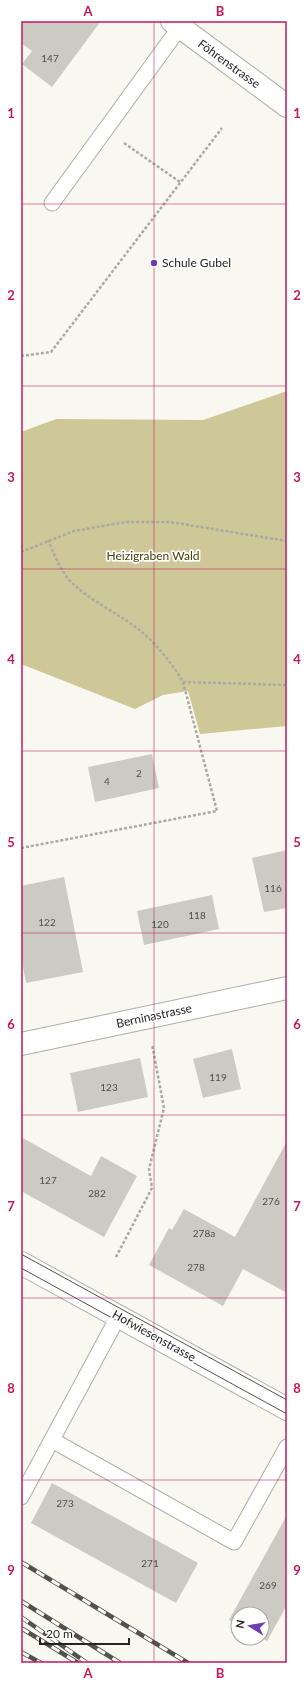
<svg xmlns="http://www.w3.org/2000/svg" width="308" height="1684" font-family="Lato,sans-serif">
  <rect width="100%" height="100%" fill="#f9f8f0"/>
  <path fill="#cec797" d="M287,391V726L200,734L188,691L163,695L135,709L21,664V432L56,419L203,420Z"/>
  <g fill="#cccbc3">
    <path d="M21,21H101L52,87L22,64L32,51L21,43Z"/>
    <path d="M152,754L159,788L95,802L88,767Z"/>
    <path d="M287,850V908L264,912L252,858Z"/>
    <path d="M64,877L83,972L26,983L21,957V886Z"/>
    <path d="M212,895L219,929L144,945L137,911Z"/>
    <path d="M232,1049L241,1089L203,1098L193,1059Z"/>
    <path d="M140,1058L148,1097L78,1112L70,1073Z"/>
    <path d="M21,1137L91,1176L101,1156L137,1176L104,1237L21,1191Z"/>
    <path d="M287,1141V1293L243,1269L223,1306L149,1265L169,1228L172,1230L184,1209L235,1237Z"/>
    <path d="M52,1483L198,1563L176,1603L31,1523Z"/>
    <path d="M287,1515V1605L267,1641L262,1638V1614H238V1625L229,1620Z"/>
  </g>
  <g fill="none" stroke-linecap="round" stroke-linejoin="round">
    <defs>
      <g id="lane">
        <path d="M52,203L180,27"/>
        <path d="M52,1440L234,1542L287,1447"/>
        <path d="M21,1497L118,1317"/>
      </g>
      <g id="street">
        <path d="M172,21L287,106"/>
        <path d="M21,1044L287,988"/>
      </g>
      <path id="secondary" d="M21,1263L287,1409"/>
    </defs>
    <use href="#lane" stroke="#aeada6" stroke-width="17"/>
    <use href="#street" stroke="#aeada6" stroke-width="24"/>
    <use href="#secondary" stroke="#aeada6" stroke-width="24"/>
    <g stroke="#aaa9a3" stroke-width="2.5" stroke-dasharray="3 2" stroke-linecap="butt">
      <path d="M124,143L180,182"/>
      <path d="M21,356L51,352L222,128"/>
      <path d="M21,552L74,531L126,522H170L287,541"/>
      <path d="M183,682L287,685"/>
      <path d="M21,848L217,811L183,682C170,660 152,638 130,623C111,610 89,599 72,583C61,572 54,554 48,540"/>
      <path d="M116,1257L152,1188L149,1169L164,1108L152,1044"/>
    </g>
    <use href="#lane" stroke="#fff" stroke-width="15"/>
    <use href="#street" stroke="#fff" stroke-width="22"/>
    <use href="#secondary" stroke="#fff" stroke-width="22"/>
    <g stroke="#52514d" stroke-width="1">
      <path d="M21,1254L287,1400"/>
      <path d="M21,1268L287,1414"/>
    </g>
    <defs>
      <g id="rail">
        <path d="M21,1562L188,1663"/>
        <path d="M21,1601L120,1663"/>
        <path d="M21,1617L87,1663"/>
        <path d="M21,1628L78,1663"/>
        <path d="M21,1652L41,1663"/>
      </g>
    </defs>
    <use href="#rail" stroke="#52514d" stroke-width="4.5"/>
    <use href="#rail" stroke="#fff" stroke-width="3" stroke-dasharray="9" stroke-linecap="butt"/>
  </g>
  <path fill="none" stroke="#c2185b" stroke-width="1" stroke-opacity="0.55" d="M154,21V1663M21,204H287M21,386H287M21,569H287M21,751H287M21,933H287M21,1115H287M21,1298H287M21,1480H287"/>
  <circle fill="#6e3cb3" stroke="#fff" stroke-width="1.5" cx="154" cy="263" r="4"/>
  <g text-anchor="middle" stroke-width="3.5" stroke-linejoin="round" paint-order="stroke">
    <g font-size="10" fill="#4e4e4a">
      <text x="50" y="62">147</text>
      <text x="139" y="777">2</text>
      <text x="107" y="785">4</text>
      <text x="273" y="892">116</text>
      <text x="197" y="919">118</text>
      <text x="47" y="926">122</text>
      <text x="160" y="928">120</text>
      <text x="218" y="1081">119</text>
      <text x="109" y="1091">123</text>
      <text x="48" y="1184">127</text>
      <text x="97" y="1197">282</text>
      <text x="271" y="1205">276</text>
      <text x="204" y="1237">278a</text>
      <text x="196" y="1271">278</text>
      <text x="65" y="1507">273</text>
      <text x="150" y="1567">271</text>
      <text x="268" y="1589">269</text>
    </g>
    <g font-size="12" fill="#242421" stroke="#fff">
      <text transform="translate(229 64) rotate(36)" y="4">Föhrenstrasse</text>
      <text transform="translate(154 1016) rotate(-12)" y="4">Berninastrasse</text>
      <text transform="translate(154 1336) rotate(29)" y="4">Hofwiesenstrasse</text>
    </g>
    <g font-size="12" fill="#242421" stroke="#fff" text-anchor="start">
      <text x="162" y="267">Schule Gubel</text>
    </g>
    <g font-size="12" fill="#433d09" stroke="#fff">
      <text x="153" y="560">Heizigraben Wald</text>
    </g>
  </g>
  <rect width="308" height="1684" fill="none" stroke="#ffffff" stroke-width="44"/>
  <g transform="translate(250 1626) rotate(281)"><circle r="19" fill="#ffffff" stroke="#a7a7a6"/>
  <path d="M0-3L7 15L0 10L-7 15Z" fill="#6e3cb3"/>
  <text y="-6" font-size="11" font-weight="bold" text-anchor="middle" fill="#242421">N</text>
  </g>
  <path d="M40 1638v6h89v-6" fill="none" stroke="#242421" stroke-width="2"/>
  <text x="46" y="1638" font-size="12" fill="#242421" stroke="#ffffff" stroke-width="3" paint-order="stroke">20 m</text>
  <rect x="22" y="22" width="264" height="1640" fill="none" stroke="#c2185b" stroke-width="1.5"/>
  <g font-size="13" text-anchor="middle" font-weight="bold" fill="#c2185b">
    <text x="88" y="16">A</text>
    <text x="220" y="16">B</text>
    <text x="11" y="118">1</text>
    <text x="297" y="118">1</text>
    <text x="11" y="300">2</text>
    <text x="297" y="300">2</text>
    <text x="11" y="482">3</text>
    <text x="297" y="482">3</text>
    <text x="11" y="664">4</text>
    <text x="297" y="664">4</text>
    <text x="11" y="847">5</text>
    <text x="297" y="847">5</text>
    <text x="11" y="1029">6</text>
    <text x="297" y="1029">6</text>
    <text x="11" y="1211">7</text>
    <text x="297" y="1211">7</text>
    <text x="11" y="1393">8</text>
    <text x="297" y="1393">8</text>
    <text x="11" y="1575">9</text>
    <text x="297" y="1575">9</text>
    <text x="88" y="1678">A</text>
    <text x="220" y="1678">B</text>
  </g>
</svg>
